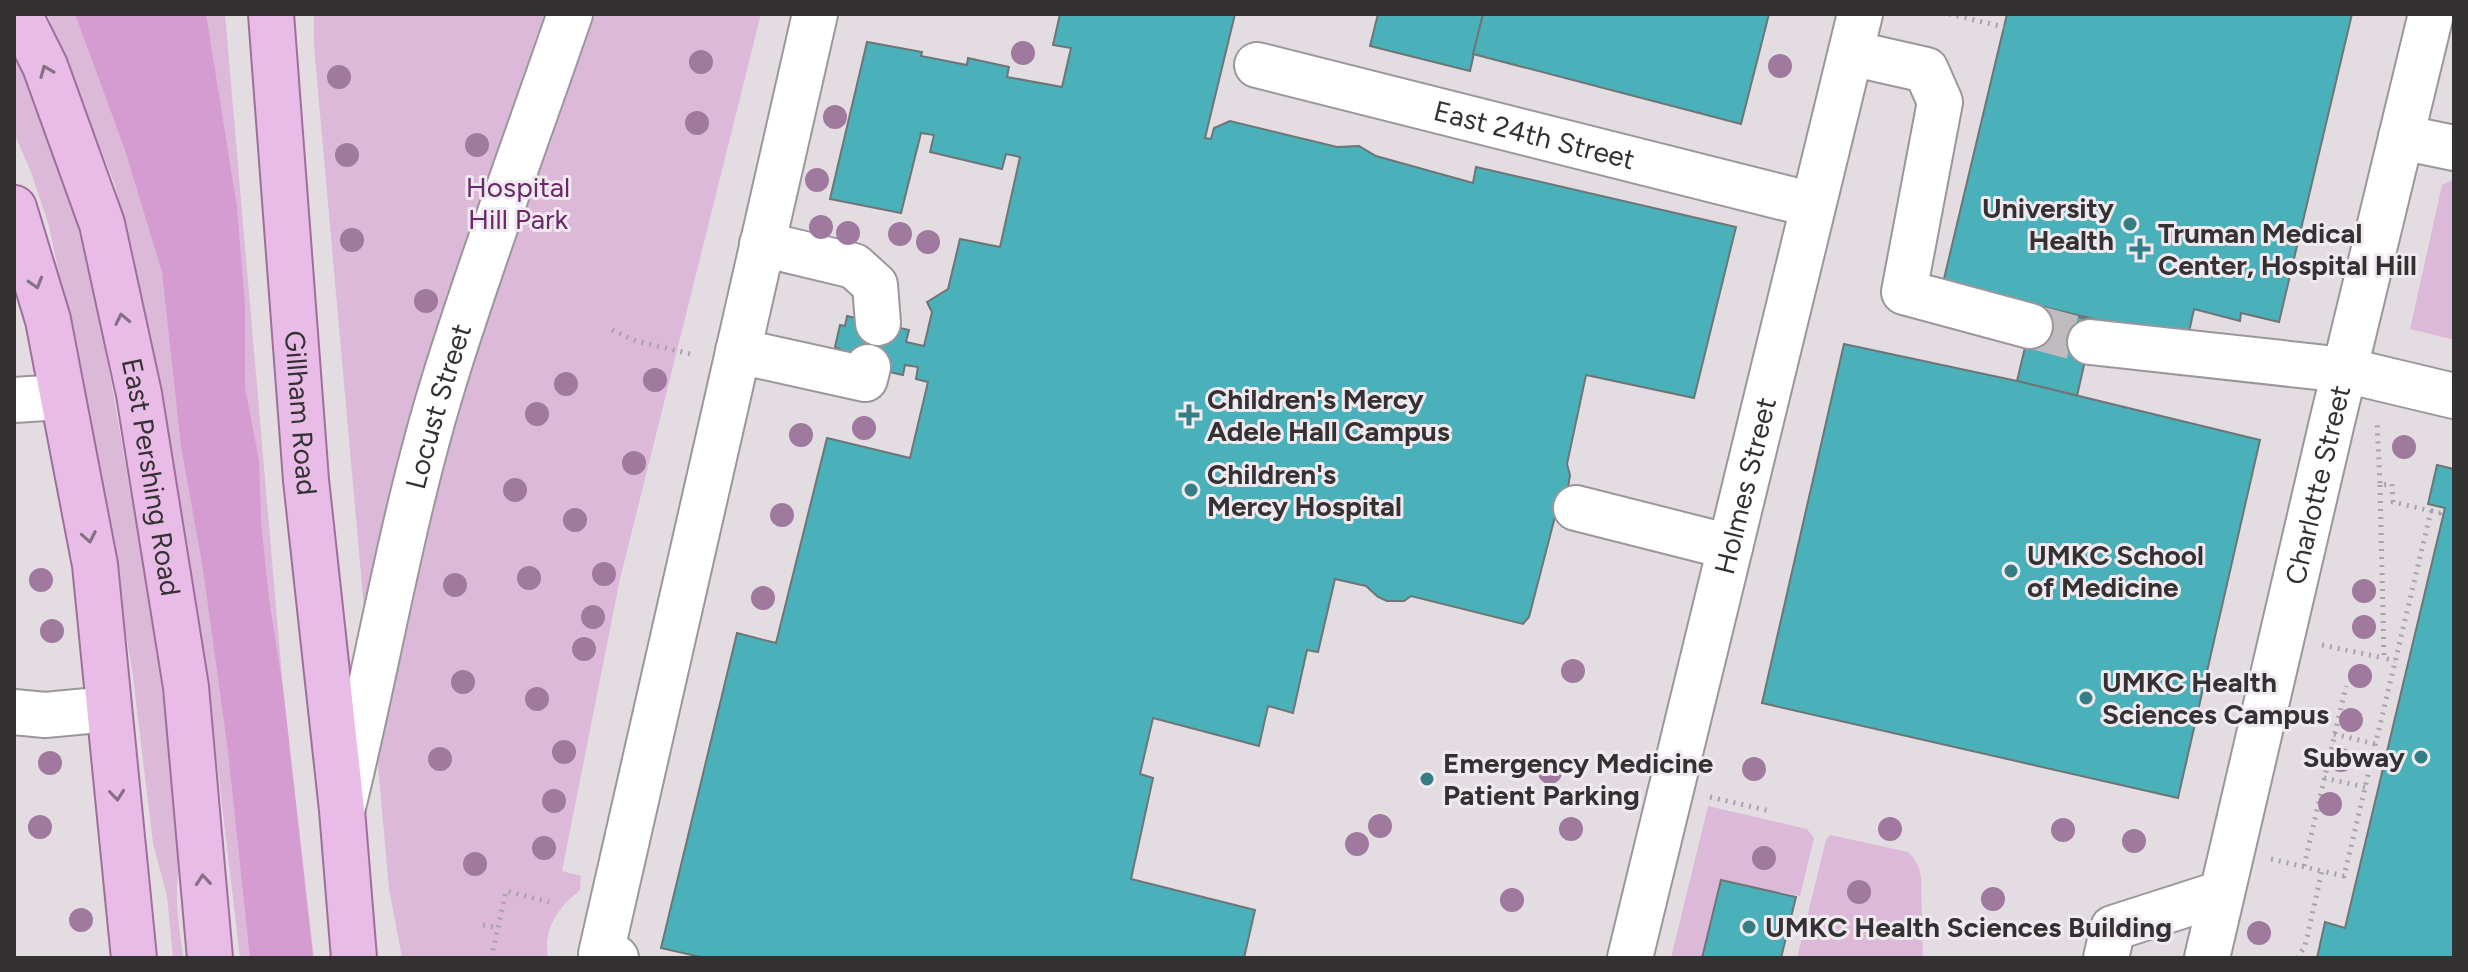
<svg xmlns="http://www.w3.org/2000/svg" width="2468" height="972" font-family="Figtree,sans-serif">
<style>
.green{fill:#dcb9d9}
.forest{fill:#d49cd0}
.building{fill:#4ab1bb;stroke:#6d7576;stroke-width:2}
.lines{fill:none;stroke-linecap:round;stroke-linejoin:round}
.minor-tunnel{stroke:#c0bbbf;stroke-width:44;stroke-dasharray:44 22;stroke-linecap:butt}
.minor-casing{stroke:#9b969b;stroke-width:48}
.major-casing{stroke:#9f6e9c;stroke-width:48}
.path{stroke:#a8a3a7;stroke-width:5;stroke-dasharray:2 6;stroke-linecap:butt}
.minor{stroke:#fff;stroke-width:44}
.major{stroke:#e8bce6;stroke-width:44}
.tree{fill:#a0799e}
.oneway{stroke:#857084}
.poi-dot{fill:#357e85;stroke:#f0eaf0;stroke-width:3}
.labels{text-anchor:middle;stroke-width:6;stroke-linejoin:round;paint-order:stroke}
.street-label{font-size:28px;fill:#343133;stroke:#f0eaf0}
.park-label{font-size:28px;fill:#692867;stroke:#f0eaf0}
.poi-label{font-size:28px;font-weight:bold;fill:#343133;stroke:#f0eaf0;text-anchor:start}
</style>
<rect width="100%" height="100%" fill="#e3dde2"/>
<g class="green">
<polygon points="47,14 225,14 283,688 314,958 240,958 208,686 180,501 141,291 115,185"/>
<path d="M 314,14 L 761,14 L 620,579 L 562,871 L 581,876 L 580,890 C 558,908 543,928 548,958 L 402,958 L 389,889 L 314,46 Z"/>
<path d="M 14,52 C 82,188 105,347 131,496 C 150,608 170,723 179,837 C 181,857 176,878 177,898 C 177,918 181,938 183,958 L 173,958 L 167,896 L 153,843 L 132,669 L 88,412 L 49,226 L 31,172 L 14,133 Z"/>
<polygon points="2454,179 2454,340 2410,329 2442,185"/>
<polygon points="1708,806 1807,829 1814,838 1800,896 1721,880 1702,958 1671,958"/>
<path d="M 1830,835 L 1908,852 C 1916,860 1920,867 1921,879 L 1923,958 L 1797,958 L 1826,840 Z"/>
</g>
<polygon class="forest" points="75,14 206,14 237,207 245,306 245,388 259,460 261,521 269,599 283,688 313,958 250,958 228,751 203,569 181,446 162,272 125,150"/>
<g class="building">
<polygon points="1060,14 1235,14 1205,138 1211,139 1214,128 1230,121 1337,147 1359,146 1376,156 1473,183 1476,167 1736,227 1694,398 1586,375 1567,464 1570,475 1567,494 1557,509 1529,617 1523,624 1411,596 1404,601 1387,601 1378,597 1366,586 1335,579 1318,652 1307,650 1293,713 1268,706 1259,746 1153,718 1140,774 1153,778 1131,879 1255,910 1244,958 705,958 661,948 737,633 776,643 827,438 910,458 928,382 916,379 918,367 905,365 903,375 837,360 840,349 835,347 840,325 845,326 847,316 909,330 906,342 924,346 932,312 927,302 948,289 960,239 1000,247 1020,157 1006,154 1002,169 930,152 934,135 921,133 901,213 830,199 867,42 922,52 921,56 967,65 968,58 1009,67 1007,77 1062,87 1071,48 1053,45"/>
<polygon points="1378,14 1483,14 1470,71 1370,46"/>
<polygon points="1483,14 1769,14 1741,124 1473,54"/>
<polygon points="2007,14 2352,14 2279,322 2241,313 2240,321 2194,309 2187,341 1943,283"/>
<polygon points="2035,305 2094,321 2077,396 2017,381"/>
<polygon points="1844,344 2017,381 2260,440 2178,798 1762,703"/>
<polygon points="2437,465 2454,469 2454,958 2317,958 2325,922 2345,928 2445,508 2428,504"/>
<polygon points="1721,880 1796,897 1781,958 1702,958"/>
</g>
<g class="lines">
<polyline class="minor-tunnel" points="2030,326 2090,342"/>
<g class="minor-casing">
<g id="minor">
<polyline points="1851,53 1926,70 1940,102 1904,292 2030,326"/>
<path id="s1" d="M 1257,65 L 1813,205"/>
<polyline points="2401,137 2454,148"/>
<polyline points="762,244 854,266 875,285 878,323"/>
<polyline points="2090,342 2345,370 2454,396"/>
<polyline points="738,351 865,379 868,367"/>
<polyline points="14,400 62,397"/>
<polyline points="1576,508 1730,547"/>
<polyline points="14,712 45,715 109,709"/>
<path id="s2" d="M 343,807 C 378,665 401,521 444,381 C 482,258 528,136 570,14"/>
<polyline points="616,958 601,954 815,14"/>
<path id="s3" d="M 1630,958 L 1860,14"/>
<polyline points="2106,958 2113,928 2222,893"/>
<path id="s4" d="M 2207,958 L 2332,422 L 2431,14"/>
</g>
</g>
<g class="major-casing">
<g id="major">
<path id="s5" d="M 19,14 L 45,66 L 102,224 L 139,394 L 186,687 L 210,958"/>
<path id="s6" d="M 271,14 L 306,480 L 342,810 L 354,958"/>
<polyline points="14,208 48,320 95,565 134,958"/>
</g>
</g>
<g class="path">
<polyline points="1949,14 2004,27"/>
<polyline points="612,330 636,341 695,355"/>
<polyline points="2380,485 2384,658 2395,661"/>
<polyline points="2431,511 2440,513 2441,507"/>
<polyline points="2322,645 2384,658"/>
<polyline points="2334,734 2375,744"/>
<polyline points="2324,778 2365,787"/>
<polyline points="1710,797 1770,811"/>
<polyline points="2271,859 2322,871"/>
<polyline points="2304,866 2346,686"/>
<polyline points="483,925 498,928 506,891 549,902"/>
<polyline points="491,958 498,928"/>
<polyline points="2297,958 2305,946 2322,871 2344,876 2431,511 2393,502 2392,484 2380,485 2377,420"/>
</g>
<use href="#minor" class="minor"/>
<use href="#major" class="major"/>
</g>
<g class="tree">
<circle cx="1023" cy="53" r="12"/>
<circle cx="701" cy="62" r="12"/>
<circle cx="1780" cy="66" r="12"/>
<circle cx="339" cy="77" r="12"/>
<circle cx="835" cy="117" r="12"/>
<circle cx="697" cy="123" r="12"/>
<circle cx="477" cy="145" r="12"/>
<circle cx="347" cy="155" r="12"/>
<circle cx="817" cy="180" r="12"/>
<circle cx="821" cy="227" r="12"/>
<circle cx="848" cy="233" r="12"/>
<circle cx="900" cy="234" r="12"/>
<circle cx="352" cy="240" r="12"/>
<circle cx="928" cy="242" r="12"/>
<circle cx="426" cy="301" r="12"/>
<circle cx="655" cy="380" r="12"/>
<circle cx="566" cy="384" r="12"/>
<circle cx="537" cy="414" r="12"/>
<circle cx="864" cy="428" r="12"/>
<circle cx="801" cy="435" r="12"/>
<circle cx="2404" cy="447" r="12"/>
<circle cx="634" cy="463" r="12"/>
<circle cx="515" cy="490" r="12"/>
<circle cx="782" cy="515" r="12"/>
<circle cx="575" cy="520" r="12"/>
<circle cx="604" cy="574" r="12"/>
<circle cx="529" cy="578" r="12"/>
<circle cx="41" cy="580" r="12"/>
<circle cx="455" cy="585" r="12"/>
<circle cx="2364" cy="591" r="12"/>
<circle cx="763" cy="598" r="12"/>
<circle cx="593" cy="617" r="12"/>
<circle cx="2364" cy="627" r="12"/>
<circle cx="52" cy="631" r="12"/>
<circle cx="584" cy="649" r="12"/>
<circle cx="1573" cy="671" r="12"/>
<circle cx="2360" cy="676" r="12"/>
<circle cx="463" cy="682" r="12"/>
<circle cx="537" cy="699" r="12"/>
<circle cx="2351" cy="720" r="12"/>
<circle cx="564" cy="752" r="12"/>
<circle cx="440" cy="759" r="12"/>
<circle cx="2341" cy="760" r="12"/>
<circle cx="50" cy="763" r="12"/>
<circle cx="1754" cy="769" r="12"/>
<circle cx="1550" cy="772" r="12"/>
<circle cx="554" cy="801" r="12"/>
<circle cx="2330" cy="804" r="12"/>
<circle cx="1380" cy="826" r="12"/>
<circle cx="40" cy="827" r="12"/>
<circle cx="1571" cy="829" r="12"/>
<circle cx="1890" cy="829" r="12"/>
<circle cx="2063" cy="830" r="12"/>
<circle cx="2134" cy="841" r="12"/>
<circle cx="1357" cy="844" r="12"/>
<circle cx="544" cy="848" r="12"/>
<circle cx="1764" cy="858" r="12"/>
<circle cx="475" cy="864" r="12"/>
<circle cx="1859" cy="892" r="12"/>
<circle cx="1993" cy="899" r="12"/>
<circle cx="1512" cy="900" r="12"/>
<circle cx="81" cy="920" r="12"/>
<circle cx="2259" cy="933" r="12"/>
</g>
<defs><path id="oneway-chevron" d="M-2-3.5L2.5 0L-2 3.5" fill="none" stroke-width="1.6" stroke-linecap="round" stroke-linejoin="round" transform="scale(2)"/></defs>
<g class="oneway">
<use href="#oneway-chevron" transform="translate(46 71) rotate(-112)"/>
<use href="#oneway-chevron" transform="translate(36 283) rotate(73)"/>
<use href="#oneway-chevron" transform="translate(122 319) rotate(-102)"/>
<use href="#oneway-chevron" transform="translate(89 537) rotate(79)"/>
<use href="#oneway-chevron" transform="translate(117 795) rotate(84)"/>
<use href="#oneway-chevron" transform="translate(203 880) rotate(-95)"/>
</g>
<g class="poi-dot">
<circle cx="2130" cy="224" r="8"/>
<path d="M2136 237h8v8h8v8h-8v8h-8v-8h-8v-8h8z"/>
<path d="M1185 403h8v8h8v8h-8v8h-8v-8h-8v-8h8z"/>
<circle cx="1191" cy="490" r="8"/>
<circle cx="2011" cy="571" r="8"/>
<circle cx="2086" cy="698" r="8"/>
<circle cx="2421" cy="757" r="8"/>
<circle cx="1427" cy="779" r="8"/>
<circle cx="1749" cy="927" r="8"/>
</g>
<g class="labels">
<g class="street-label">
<text dy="10" stroke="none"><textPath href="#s1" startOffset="286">East 24th Street</textPath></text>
<text dy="10" stroke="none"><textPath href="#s2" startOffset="412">Locust Street</textPath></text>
<text dy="10" stroke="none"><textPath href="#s6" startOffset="400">Gillham Road</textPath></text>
<text dy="10" stroke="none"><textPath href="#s5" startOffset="484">East Pershing Road</textPath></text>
<text dy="10" stroke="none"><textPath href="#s3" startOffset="486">Holmes Street</textPath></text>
<text dy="10" stroke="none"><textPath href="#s4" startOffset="486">Charlotte Street</textPath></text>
</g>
<g class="park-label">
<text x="518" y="197">Hospital<tspan x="518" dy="32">Hill Park</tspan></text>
</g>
<g class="poi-label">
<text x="2114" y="218" text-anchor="end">University<tspan x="2114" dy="32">Health</tspan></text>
<text x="2158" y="243">Truman Medical<tspan x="2158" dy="32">Center, Hospital Hill</tspan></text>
<text x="1207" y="409">Children's Mercy<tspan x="1207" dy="32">Adele Hall Campus</tspan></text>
<text x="1207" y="484">Children's<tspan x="1207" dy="32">Mercy Hospital</tspan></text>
<text x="2027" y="565">UMKC School<tspan x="2027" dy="32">of Medicine</tspan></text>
<text x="2102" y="692">UMKC Health<tspan x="2102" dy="32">Sciences Campus</tspan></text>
<text x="2405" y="767" text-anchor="end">Subway</text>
<text x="1443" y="773">Emergency Medicine<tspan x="1443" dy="32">Patient Parking</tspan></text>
<text x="1765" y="937">UMKC Health Sciences Building</text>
</g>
</g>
<rect width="2468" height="972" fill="none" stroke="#343133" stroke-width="32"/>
</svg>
